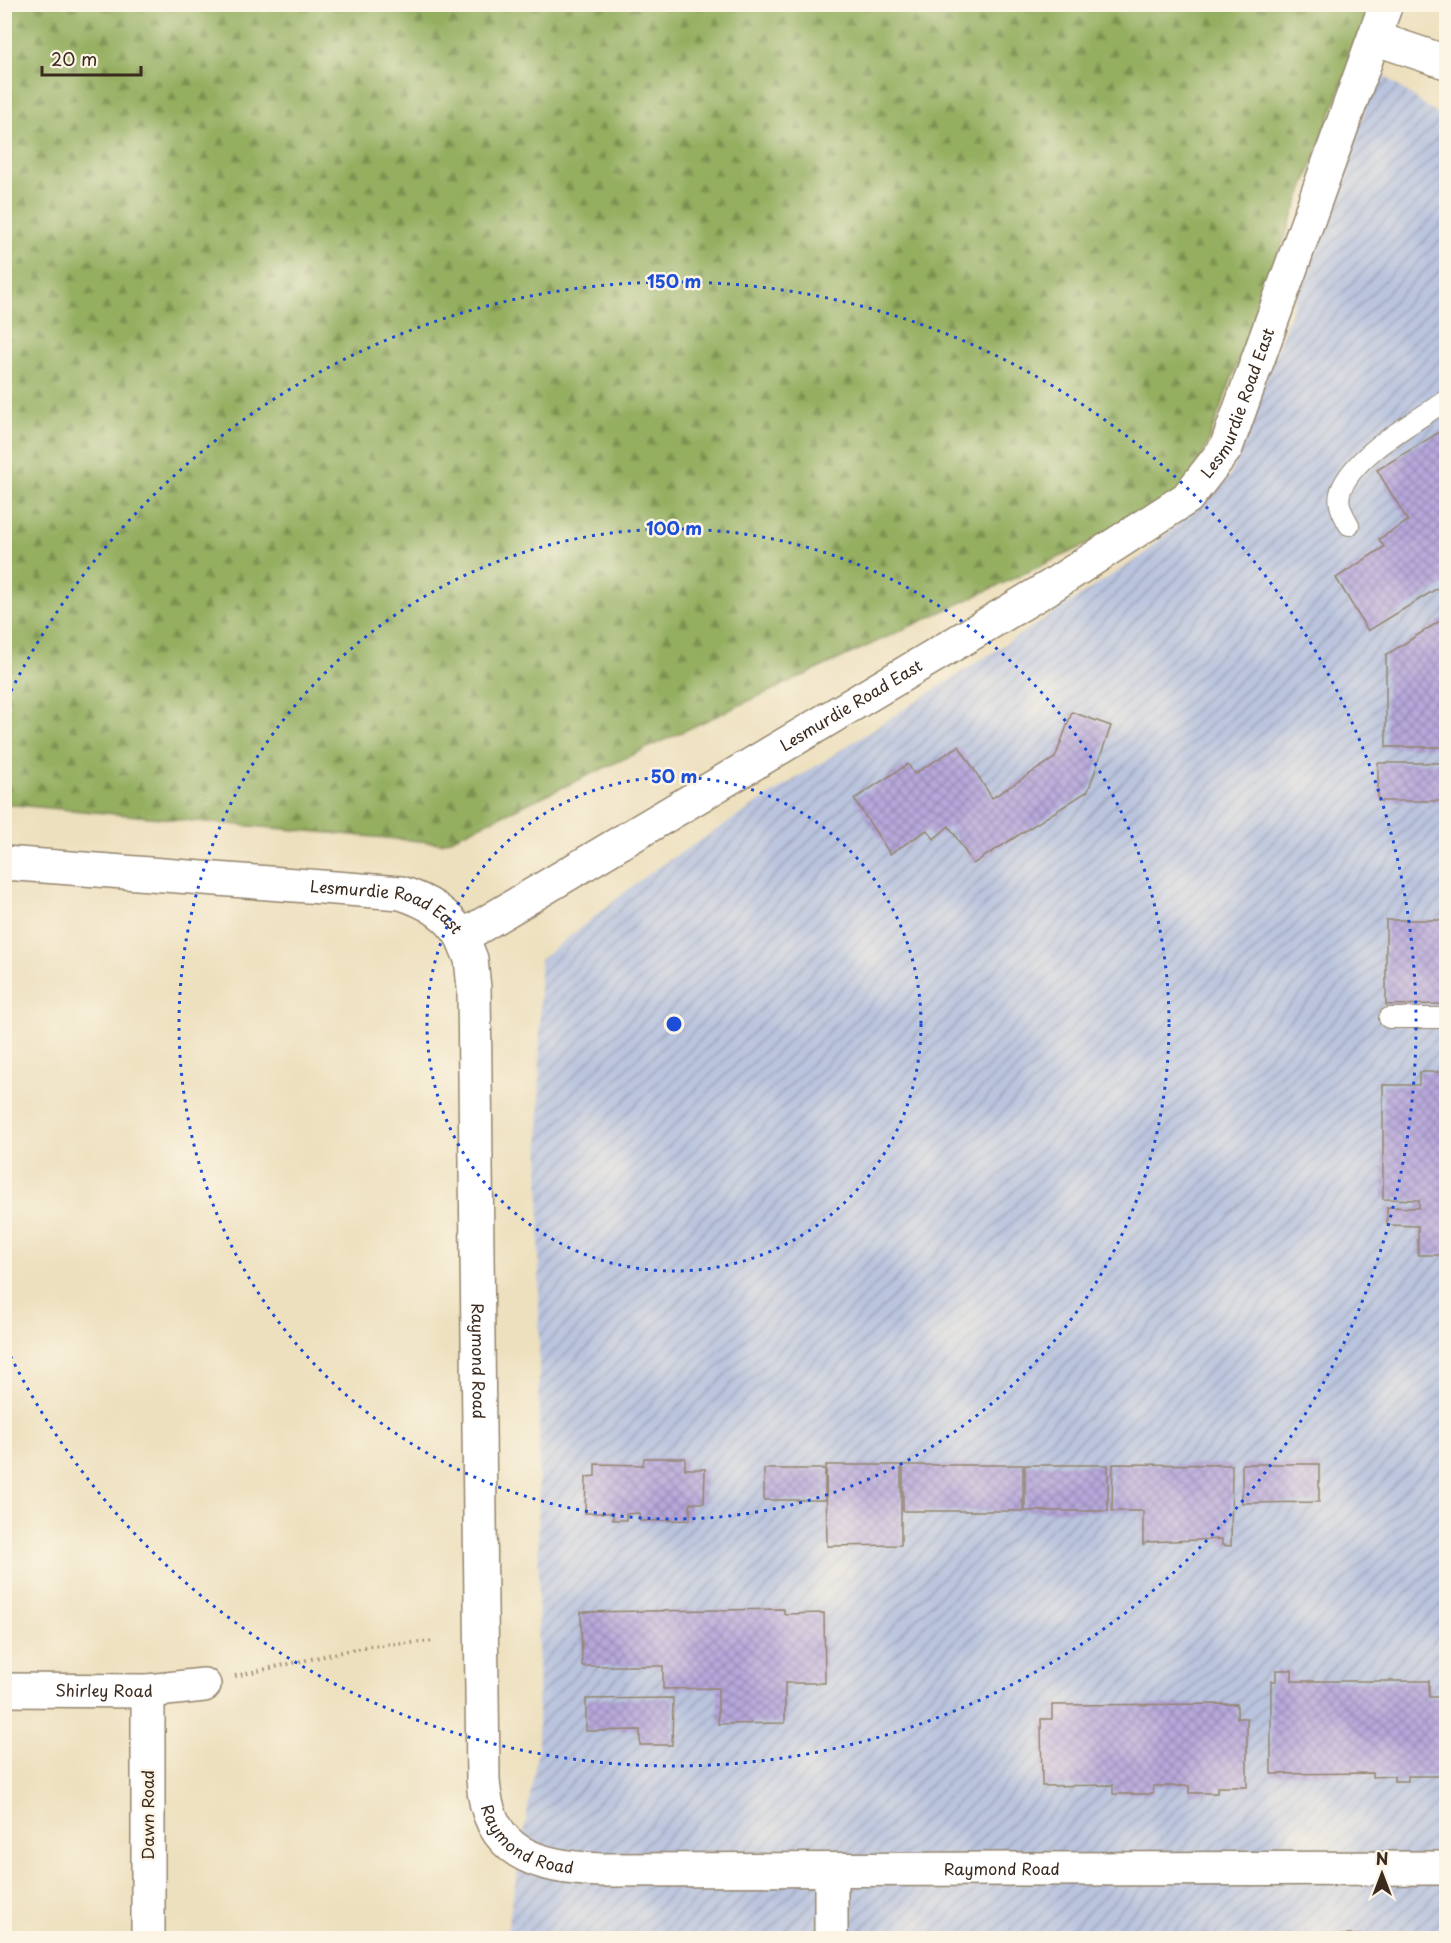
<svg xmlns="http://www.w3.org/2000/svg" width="1451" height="1943" font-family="'Playpen Sans',sans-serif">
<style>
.industrial{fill:url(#industrial-furrows)}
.forest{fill:url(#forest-firs);stroke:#686c3f;stroke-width:1.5}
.building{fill:url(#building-cross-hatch)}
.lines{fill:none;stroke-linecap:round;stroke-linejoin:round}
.service-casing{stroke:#94856e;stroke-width:22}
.minor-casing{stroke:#94856e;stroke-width:36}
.tertiary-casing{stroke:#94856e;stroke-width:36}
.path{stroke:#94856e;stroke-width:4;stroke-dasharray:1.5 4.5;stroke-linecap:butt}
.service{stroke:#fff;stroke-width:20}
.minor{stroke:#fff;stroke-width:33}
.tertiary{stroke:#fff;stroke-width:33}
.ring{fill:none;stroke:#1d4ed8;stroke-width:3;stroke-dasharray:3 6}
.labels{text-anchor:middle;stroke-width:5;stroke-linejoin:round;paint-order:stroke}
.street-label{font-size:16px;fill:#3b2a1e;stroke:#fcf5e5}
.centre{fill:#1d4ed8;stroke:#fcf5e5;stroke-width:3}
.ring-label{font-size:18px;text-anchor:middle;font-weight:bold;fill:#1d4ed8;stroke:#fcf5e5;stroke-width:5;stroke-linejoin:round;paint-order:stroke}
</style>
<defs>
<pattern id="industrial-furrows" width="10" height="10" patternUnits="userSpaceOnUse" patternTransform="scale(1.5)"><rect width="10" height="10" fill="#bac4de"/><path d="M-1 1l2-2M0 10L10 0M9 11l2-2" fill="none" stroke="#989fb3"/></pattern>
<pattern id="forest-firs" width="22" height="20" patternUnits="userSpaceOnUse" patternTransform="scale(1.5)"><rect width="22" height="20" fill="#94af60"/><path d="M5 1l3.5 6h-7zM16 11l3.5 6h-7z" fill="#7a8f4f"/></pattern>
<pattern id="building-cross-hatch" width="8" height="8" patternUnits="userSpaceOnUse" patternTransform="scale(1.5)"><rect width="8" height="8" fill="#b7a8dc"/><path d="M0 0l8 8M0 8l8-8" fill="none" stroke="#9689b2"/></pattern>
</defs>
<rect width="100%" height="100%" fill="#fcf5e5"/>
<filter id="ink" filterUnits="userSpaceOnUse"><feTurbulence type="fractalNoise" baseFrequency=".0167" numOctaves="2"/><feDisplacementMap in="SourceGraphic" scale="12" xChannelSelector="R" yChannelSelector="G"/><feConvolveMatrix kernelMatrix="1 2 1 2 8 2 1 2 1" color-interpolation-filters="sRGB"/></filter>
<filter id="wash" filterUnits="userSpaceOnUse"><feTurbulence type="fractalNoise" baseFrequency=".008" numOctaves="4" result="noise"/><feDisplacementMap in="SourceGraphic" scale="24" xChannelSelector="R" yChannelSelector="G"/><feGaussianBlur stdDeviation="1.35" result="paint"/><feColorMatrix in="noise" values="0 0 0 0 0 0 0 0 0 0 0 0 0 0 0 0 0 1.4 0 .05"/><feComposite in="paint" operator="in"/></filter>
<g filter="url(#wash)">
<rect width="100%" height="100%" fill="#ede0be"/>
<polygon class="industrial" points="1379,72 1446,121 1446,1938 506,1938 538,1749 540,960 648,874 1142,556 1230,476"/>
<polygon class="forest" points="4,5 1372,5 1187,498 442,843 5,804"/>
<g id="blocks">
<g class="building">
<polygon points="1446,428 1446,583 1368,631 1336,578 1384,547 1379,539 1408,521 1377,470"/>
<polygon points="1446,617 1446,747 1386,747 1386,655"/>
<polygon points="1072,712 1111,726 1088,791 973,864 949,826 934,839 927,830 890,854 854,799 908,764 914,774 959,746 992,798 1055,758"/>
<rect x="1378" y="763" width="68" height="38"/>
<polygon points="1386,920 1446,920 1446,1004 1386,1005"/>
<polygon points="1419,1072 1446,1072 1446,1255 1418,1255 1418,1226 1387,1225 1387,1207 1419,1208 1419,1200 1383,1199 1383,1085 1419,1085"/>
<polygon points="644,1458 685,1458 685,1469 705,1469 704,1503 690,1503 690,1520 640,1521 639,1513 626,1514 626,1520 613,1520 613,1513 585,1513 586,1477 595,1476 595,1464 643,1465"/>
<polygon points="1113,1464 1232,1465 1231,1546 1222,1545 1222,1539 1147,1542 1143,1545 1143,1511 1112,1511"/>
<polygon points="1242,1464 1319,1464 1319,1502 1242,1503"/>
<polygon points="826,1465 901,1465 901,1545 827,1546"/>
<rect x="903" y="1465" width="120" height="46"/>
<rect x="1025" y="1465" width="83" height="46"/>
<rect x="764" y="1469" width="61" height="31"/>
<polygon points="784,1609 784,1614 824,1613 825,1683 785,1683 785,1723 718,1724 718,1688 663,1689 663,1666 582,1666 581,1612"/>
<polygon points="1276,1670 1292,1670 1292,1681 1429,1681 1429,1697 1446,1697 1446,1797 1441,1798 1441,1776 1408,1776 1408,1781 1394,1781 1394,1776 1372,1777 1372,1773 1271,1774 1271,1681 1276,1681"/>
<polygon points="673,1698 672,1745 640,1745 640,1730 586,1731 586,1699"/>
<polygon points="1237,1704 1237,1718 1247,1718 1247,1787 1217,1787 1217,1793 1189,1793 1189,1786 1153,1786 1153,1794 1113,1794 1113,1785 1042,1786 1041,1719 1052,1719 1052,1705"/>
<rect x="1179" y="1933" width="31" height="5"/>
<rect x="1287" y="1935" width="76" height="3"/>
</g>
</g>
</g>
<g filter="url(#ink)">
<use href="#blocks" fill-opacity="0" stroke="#94856e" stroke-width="1.5"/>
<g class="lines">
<g class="service-casing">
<g id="service">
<path d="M 1349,525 C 1343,514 1336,503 1341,490 C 1356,452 1415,423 1446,400"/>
<polyline points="1389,1018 1446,1018"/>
</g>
</g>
<g class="minor-casing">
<g id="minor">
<polyline points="1374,38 1446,62"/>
<path id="s1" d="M 462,937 L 471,959 L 474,988 L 483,1779 C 487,1854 536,1867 601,1870 L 1446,1868"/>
<path id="s2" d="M 4,1690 L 148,1691 L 204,1685"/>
<polyline points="148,1691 148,1938"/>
<polyline points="831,1870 831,1938"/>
</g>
</g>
<g class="tertiary-casing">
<g id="tertiary">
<path id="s3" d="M 4,863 L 401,893 C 426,901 448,913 462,937 L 1048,588 L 1187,498 L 1226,448 L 1386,4"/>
</g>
</g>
<polyline class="path" points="235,1676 369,1646 435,1641"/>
<use href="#service" class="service"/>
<use href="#minor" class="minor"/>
<use href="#tertiary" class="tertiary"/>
</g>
</g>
<g class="ring">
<circle cx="674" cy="1024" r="247"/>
<circle cx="674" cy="1024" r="495"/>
<path d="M7 699A742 742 0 1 1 7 1349"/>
</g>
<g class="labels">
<g class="street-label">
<text dy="6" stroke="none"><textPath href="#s3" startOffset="1432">Lesmurdie Road East</textPath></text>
<text dy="6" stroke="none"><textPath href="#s3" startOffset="928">Lesmurdie Road East</textPath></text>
<text dy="6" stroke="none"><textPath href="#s3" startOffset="388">Lesmurdie Road East</textPath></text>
<text dy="6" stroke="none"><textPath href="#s1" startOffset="426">Raymond Road</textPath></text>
<text dy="6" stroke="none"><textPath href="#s2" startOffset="100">Shirley Road</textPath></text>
<text transform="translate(148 1815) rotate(-90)" y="6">Dawn Road</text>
<text dy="6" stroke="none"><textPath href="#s1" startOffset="928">Raymond Road</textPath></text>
<text dy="6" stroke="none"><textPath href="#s1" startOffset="1414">Raymond Road</textPath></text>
</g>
</g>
<circle cx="674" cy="1024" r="9" class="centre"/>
<g class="ring-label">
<text x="674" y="288">150 m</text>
<text x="674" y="535">100 m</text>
<text x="674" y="783">50 m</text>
</g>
<rect width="1451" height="1943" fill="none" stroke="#fcf5e5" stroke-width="24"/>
<g transform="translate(1382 1874)" stroke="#fcf5e5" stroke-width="4.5" paint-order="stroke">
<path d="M0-4.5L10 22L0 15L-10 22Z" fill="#3b2a1e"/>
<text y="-9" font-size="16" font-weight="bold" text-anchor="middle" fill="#3b2a1e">N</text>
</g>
<path d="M42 66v9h99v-9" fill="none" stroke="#3b2a1e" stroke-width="3"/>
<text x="51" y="66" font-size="18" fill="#3b2a1e" stroke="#fcf5e5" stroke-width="4.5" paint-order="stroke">20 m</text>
</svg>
